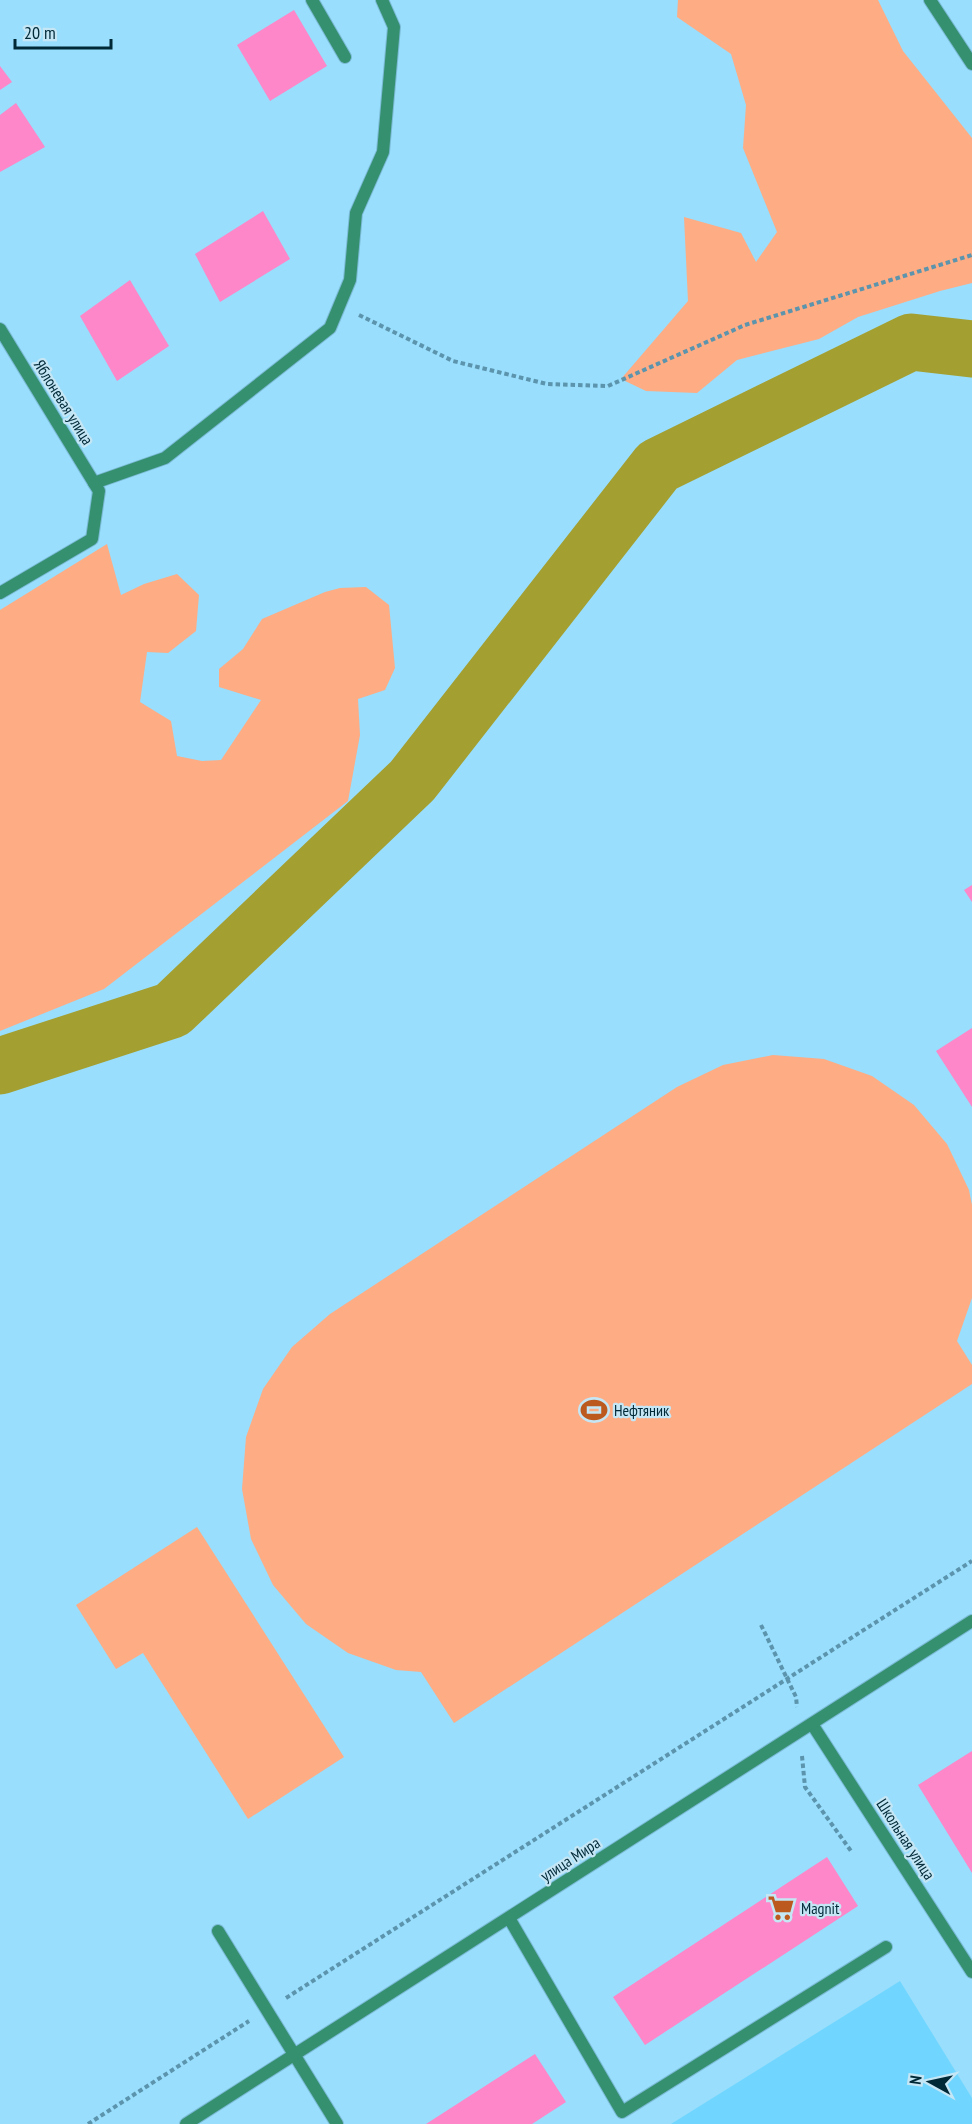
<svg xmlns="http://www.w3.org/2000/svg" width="972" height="2124" font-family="'PT Sans Narrow',sans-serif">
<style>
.built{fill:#71d6ff}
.green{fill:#feac84}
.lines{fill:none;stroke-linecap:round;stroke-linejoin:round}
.river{stroke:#a39f30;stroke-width:57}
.building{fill:#fd87c9}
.service-casing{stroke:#7abad5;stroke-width:14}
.minor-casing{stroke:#7abad5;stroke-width:14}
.tertiary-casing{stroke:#7abad5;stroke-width:14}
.path{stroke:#5b94ac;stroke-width:4;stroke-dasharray:4.5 3;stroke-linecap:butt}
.service{stroke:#359070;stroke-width:12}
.minor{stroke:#359070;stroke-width:12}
.tertiary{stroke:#359070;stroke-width:12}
.labels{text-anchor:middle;stroke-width:4.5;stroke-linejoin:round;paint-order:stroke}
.street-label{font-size:16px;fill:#002937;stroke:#c5e6f5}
.poi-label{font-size:16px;fill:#002937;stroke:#c5e6f5;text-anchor:start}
</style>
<rect width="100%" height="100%" fill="#99defc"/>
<polygon class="built" points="900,1981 972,2098 972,2124 671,2124"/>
<g class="green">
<polygon points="678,0 878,0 903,51 972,138 972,283 940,291 858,317 819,339 737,360 697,393 646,391 621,379 688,301 684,217 741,233 756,262 777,232 743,148 746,105 731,54 677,17"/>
<polygon points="107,544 121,595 144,584 177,574 199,595 196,631 168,653 147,652 140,702 171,721 177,756 202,761 221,760 261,700 219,687 219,669 243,649 262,619 325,592 340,588 366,587 389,605 395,668 385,690 358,699 360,735 348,801 104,989 0,1031 0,610"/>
<polygon points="773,1055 824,1059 872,1076 914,1105 947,1144 969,1190 972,1205 972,1298 957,1341 972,1365 972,1384 454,1723 421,1672 396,1670 348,1653 306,1624 273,1585 251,1539 242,1489 246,1437 263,1389 292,1347 330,1314 677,1087 723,1065"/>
<polygon points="197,1527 344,1757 248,1819 143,1653 116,1669 76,1605"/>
</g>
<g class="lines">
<polyline class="river" points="0,1066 172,1010 412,781 658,466 911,342 972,349"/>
</g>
<g class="building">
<polygon points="294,10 327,66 270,101 237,45"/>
<polygon points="0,66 12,82 0,90"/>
<polygon points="16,103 45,147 0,172 0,115"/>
<polygon points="263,211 290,259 220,302 195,254"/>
<polygon points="130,280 169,346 117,381 80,316"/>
<polygon points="972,885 972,902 964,890"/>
<polygon points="972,1028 972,1107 936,1051"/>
<polygon points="972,1751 972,1873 918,1785"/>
<polygon points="827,1857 858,1906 645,2045 613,1997"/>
<polygon points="535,2054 566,2102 532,2124 426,2124"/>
</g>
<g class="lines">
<g class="service-casing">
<g id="service">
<polyline points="94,483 165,458 330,328 350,280 356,213 383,152 394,27 382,0"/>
<polyline points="509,1918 622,2112 886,1947"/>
<polyline points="218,1931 337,2124"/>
</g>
</g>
<g class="minor-casing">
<g id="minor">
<polyline points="312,0 345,57"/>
<polyline points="0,329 99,491 92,539 0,593"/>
<polyline points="812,1724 972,1972"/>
</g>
</g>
<g class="tertiary-casing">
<g id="tertiary">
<polyline points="930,0 972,64"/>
<polyline points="186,2124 972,1621"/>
</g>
</g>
<g class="path">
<polyline points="359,315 453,361 547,384 608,386 745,325 972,255"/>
<polyline points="761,1625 796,1697 797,1707"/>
<polyline points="802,1756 805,1787 851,1851"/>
<polyline points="286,1998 972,1561"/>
<polyline points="88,2124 249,2021"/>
</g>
<use href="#service" class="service"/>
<use href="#minor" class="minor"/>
<use href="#tertiary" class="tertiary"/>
</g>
<defs>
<g id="stadium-bare" transform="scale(2.07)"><path d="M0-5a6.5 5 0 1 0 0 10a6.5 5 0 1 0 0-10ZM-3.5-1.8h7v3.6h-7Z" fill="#bc591f" stroke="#c5e6f5" stroke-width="2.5" paint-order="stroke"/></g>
<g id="supermarket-bare" transform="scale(2.07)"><path d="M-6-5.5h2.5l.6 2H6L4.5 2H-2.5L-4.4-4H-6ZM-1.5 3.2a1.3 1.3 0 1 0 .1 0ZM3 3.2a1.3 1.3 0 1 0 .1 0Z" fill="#bc591f" stroke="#c5e6f5" stroke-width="2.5" paint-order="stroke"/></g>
</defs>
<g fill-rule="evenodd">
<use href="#stadium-bare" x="594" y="1410"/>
<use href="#supermarket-bare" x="781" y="1908"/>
</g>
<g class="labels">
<g class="street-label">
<text transform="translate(64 402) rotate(58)" y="6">Яблоневая улица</text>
<text transform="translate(906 1839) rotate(57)" y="6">Школьная улица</text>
<text transform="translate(570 1859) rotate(-33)" y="6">улица Мира</text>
</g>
<g class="poi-label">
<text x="614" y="1416">Нефтяник</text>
<text x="801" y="1914">Magnit</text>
</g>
</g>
<g transform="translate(930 2082) rotate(278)" stroke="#c5e6f5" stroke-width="4.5" paint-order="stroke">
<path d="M0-4.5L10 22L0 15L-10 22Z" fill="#002937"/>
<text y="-9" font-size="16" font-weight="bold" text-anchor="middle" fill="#002937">N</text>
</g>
<path d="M15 39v9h96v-9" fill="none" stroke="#002937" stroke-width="3"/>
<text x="24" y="39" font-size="18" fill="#002937" stroke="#c5e6f5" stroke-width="4.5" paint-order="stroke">20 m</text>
</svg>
